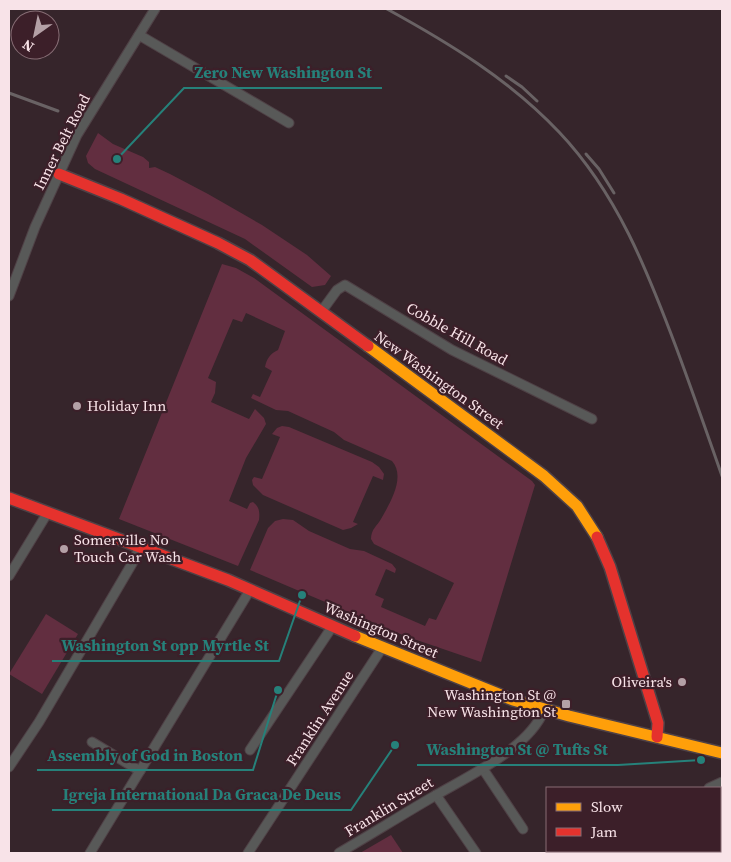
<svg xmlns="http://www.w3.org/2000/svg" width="731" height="862" font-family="'Source Serif 4',serif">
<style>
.green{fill:#622e40}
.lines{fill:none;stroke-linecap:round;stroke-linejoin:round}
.street-casing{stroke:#4f4146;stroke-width:11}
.slow-casing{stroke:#4f4146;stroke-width:14}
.jam-casing{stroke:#4f4146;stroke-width:14}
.street{stroke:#585958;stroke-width:9}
.slow{stroke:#ff9f0a;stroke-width:11}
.jam{stroke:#e5322d;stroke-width:11}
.rail{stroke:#696264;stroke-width:3}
.poi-dot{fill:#b4a0a6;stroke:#3c1f29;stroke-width:2}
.labels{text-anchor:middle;stroke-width:4.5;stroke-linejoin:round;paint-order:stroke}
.street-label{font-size:15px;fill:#f8e3e8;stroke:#3c1f29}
.poi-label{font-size:15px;fill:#f8e3e8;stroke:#3c1f29;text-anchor:start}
.leader{fill:none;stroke:#26817a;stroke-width:2}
.callout-dot{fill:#26817a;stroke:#3c1f29;stroke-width:2}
.callout-label{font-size:16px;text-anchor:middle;font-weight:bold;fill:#26817a;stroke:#3c1f29;stroke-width:4.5;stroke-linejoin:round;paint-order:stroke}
</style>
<rect width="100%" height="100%" fill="#36252b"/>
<g class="green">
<polygon points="98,133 113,144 143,157 149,162 149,168 155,167 170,174 208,194 262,225 307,255 331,276 325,285 312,287 245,239 95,169 88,163 86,156"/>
<path d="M 222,264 L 236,268 L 254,278 L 532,481 L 535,485 L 481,662 L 405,636 L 250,570 L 268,528 L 275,521 L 283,519 L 293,520 L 309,531 L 350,549 L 364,551 L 392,564 L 396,569 L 395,573 L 386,569 L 375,595 L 384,599 L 381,607 L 425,626 L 429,618 L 436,620 L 454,583 L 374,544 L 371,539 C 371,529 377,526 381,519 C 390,503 406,477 392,461 L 344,440 L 334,432 L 288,411 L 276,410 L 251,398 L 253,394 L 260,397 L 272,371 L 265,367 C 267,358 270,354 278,350 L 285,331 L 246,313 L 242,322 L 233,319 L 208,378 L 216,382 L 215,393 L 211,402 L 249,419 L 255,409 L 264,418 L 266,424 L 246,458 L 229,501 L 247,509 L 250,503 L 253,502 C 259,507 260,511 259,520 L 238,566 L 119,519 Z"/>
<polygon points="282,426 289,427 372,462 379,467 384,474 383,480 373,476 353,522 358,524 351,528 343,530 263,495 253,485 252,480 254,477 262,479 280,437 272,434 277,428"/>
<polygon points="46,614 78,634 42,694 9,674"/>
<polygon points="391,835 403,853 360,853"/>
</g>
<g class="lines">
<g class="street-casing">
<g id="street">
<polyline points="139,35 289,123"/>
<polyline points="9,296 35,227 77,135 155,9"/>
<polyline points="321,312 337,290 345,285 452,350 592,419"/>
<polyline points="9,576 48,512"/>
<polyline points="92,742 140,771"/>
<polyline points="250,750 332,627"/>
<polyline points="9,767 39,722 133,562 140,546"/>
<polyline points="483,769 523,829"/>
<polyline points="709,788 722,782"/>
<polyline points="436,795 476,853"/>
<polyline points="90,853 250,590"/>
<polyline points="248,853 382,648"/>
<path d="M 339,853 C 370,835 400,816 431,798 C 466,777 529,749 544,710"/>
<polyline points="611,853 615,851"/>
</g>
</g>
<g class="slow-casing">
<g id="slow">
<polyline points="368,346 544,476 577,506 597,537"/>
<polyline points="355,636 513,700 569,716 722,753"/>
</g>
</g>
<g class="jam-casing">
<g id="jam">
<polyline points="59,174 121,199 218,243 250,260 368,346"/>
<polyline points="9,498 228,580 355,636"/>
<polyline points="597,537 610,567 658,723 657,737"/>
</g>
</g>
<use href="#street" class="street"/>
<use href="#slow" class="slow"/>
<use href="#jam" class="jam"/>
<g class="rail">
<path d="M 387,9 C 449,43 510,80 559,132 C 617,193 647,270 676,347 C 692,390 707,433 722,476"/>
<polyline points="506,76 522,87 537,101"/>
<polyline points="9,93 58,111"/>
<polyline points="586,154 599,169 614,193"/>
</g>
</g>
<g class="poi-dot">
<circle cx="77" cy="406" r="5"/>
<circle cx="64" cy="549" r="5"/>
<circle cx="682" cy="682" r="5"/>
<rect x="561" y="699" width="10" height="10" rx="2.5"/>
</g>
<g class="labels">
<g class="street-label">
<text transform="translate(62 142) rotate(-63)" y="5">Inner Belt Road</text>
<text transform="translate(457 334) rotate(29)" y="5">Cobble Hill Road</text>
<text transform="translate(439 380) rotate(36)" y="5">New Washington Street</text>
<text transform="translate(381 630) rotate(23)" y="5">Washington Street</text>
<text transform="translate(320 718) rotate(-57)" y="5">Franklin Avenue</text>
<text transform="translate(389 807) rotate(-31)" y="5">Franklin Street</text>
</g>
<g class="poi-label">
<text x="87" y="411">Holiday Inn</text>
<text x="74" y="545">Somerville No<tspan x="74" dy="17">Touch Car Wash</tspan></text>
<text x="672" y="687" text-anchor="end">Oliveira's</text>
<text x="556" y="700" text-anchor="end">Washington St @<tspan x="556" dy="17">New Washington St</tspan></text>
</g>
</g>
<path class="leader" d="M117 159L184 88H382M302 595L279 661H52M701 760L618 765H417M278 690L253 770H37M395 745L351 810H52"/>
<g class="callout-dot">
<circle cx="117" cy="159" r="5"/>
<circle cx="302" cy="595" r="5"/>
<circle cx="701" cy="760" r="5"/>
<circle cx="278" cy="690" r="5"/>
<circle cx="395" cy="745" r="5"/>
</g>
<g class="callout-label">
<text x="283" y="78">Zero New Washington St</text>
<text x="165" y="651">Washington St opp Myrtle St</text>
<text x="517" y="755">Washington St @ Tufts St</text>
<text x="145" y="761">Assembly of God in Boston</text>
<text x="202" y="800">Igreja International Da Graca De Deus</text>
</g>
<rect width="731" height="862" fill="none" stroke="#f8e3e8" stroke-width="20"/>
<rect x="546" y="787" width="175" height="65" fill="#3c1f29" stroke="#876d75"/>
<rect x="556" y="803" width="25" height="8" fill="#ff9f0a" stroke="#876d75"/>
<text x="591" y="812" font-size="15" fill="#f8e3e8">Slow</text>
<rect x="556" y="828" width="25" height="8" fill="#e5322d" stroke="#876d75"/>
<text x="591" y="837" font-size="15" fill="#f8e3e8">Jam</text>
<g transform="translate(35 35) rotate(213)"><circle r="24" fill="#3c1f29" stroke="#876d75"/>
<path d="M0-4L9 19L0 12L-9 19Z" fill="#b4a0a6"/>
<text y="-8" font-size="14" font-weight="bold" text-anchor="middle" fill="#f8e3e8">N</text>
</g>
</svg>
